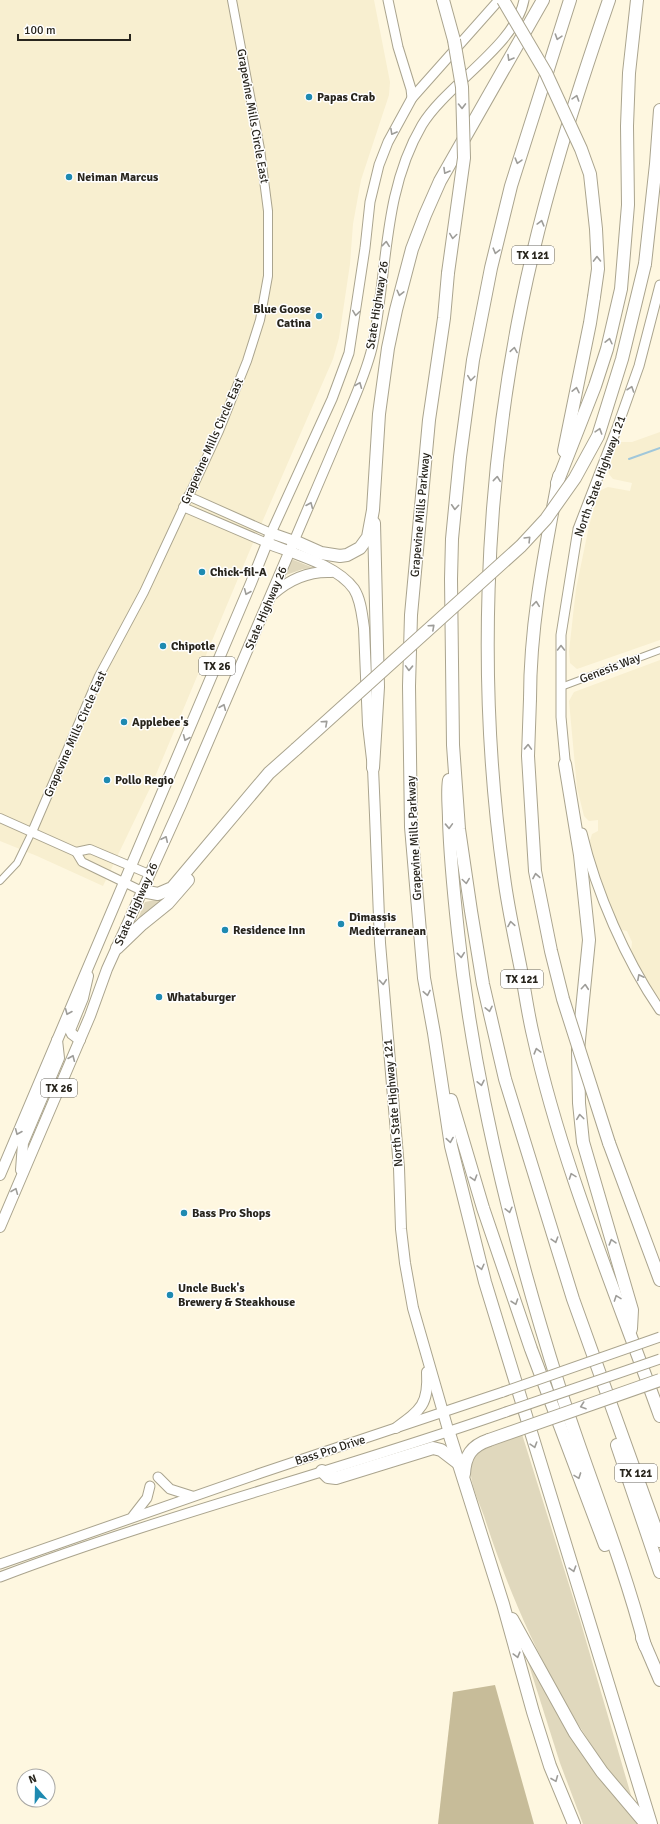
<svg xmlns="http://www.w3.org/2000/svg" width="660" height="1824" font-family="Signika,sans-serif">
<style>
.built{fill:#f8efd0}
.green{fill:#e0d8bd}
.forest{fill:#c7bc99}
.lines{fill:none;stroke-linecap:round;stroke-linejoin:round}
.stream{stroke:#a0c7da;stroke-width:2}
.minor-casing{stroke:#aaa48e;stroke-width:8}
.tertiary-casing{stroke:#aaa48e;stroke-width:10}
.secondary-casing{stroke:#aaa48e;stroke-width:11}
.primary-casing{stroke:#aaa48e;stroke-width:12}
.motorway-casing{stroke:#aaa48e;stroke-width:14}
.minor{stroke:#fff;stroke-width:6}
.tertiary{stroke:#fff;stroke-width:8}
.secondary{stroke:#fff;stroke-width:9}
.primary{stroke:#fff;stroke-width:10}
.motorway{stroke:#fff;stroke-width:12}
.secondary-bridge-casing{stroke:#aaa48e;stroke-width:11;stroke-linecap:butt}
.motorway-bridge-casing{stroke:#aaa48e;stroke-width:14;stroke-linecap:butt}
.secondary-bridge{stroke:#fff;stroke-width:9}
.motorway-bridge{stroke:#fff;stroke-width:12}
.oneway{stroke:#9e9d99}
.poi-dot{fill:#1e8ab1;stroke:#fff;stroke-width:1.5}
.labels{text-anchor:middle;stroke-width:3;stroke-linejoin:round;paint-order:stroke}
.shield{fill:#fff;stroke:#686661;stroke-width:1}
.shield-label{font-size:11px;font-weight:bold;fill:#28251d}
.poi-label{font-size:12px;font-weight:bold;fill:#28251d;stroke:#fff;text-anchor:start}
.street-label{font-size:12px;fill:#28251d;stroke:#fff}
</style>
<rect width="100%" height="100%" fill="#fef7e0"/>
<g class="built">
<polygon points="0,0 374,0 390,82 389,95 361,180 353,224 350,264 339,338 333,359 250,550 152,784 103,886 37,856 0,841"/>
<polygon points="660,432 660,640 577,669 570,663 569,651 576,589 589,526 599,491 608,487 630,491 632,483 613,479 609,474 608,469 616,448 620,442 632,442"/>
<polygon points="660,660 660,1005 631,952 632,942 627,931 622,930 618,926 603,887 589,844 592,834 598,831 598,820 589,821 584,816 577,788 569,701 574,692"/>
</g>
<g class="green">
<polygon points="291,559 314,568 303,569 286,575"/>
<polygon points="165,898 136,923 145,902"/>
<path d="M 522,1434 L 580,1620 L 633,1802 C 565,1717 517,1619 484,1516 C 478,1499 466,1476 472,1458 C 476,1446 511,1439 522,1434 Z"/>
<polygon points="529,1658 639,1824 583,1824 560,1763 527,1659"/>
</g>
<polygon class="forest" points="495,1685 534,1824 438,1824 453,1692"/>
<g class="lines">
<polyline class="stream" points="629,459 660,448"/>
<g class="minor-casing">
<g id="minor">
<polyline points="561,687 660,650"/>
<polyline points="0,881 17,863 32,832"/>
</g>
</g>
<g class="tertiary-casing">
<g id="tertiary">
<polyline points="188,496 271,533"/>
<polyline points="183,507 267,543"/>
<polyline points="0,818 76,852 82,862 142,891"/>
<polyline points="32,832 99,676 144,592 219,431 247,361 260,320 268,276 268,211 260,149 232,0"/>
<polyline points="76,852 90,849 149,874"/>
</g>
</g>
<g class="secondary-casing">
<g id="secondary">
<polyline points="388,0 398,47 411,89 412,98"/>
<polyline points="271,533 332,399 349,353 365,248 370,202 379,165 388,142 412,98 499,0"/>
<path d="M 294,541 C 311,501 328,462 345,421 C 355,397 366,373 372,348 C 388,273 382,193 422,125 C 446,85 516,45 524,0"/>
<polyline points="566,770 561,717 561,635 578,529 617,428 639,366 660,285"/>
<path d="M 582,833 C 596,892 626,961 660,1010"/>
<polyline points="158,1477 170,1489 192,1496"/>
<polyline points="133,1516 147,1498 150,1486"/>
<polyline points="0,1564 261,1473 503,1392"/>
<path d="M 0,1577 C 166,1514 339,1471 506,1412"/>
</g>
</g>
<g class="primary-casing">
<g id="primary">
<path d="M 267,543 C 294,554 337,565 354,589 C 361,600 362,615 364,628 L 368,725 L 373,768 L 375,815 L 380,943 L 399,1168 L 401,1229 L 405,1263 L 413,1308 L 449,1433"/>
<path d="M 273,594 C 290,579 309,571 331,572"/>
<polyline points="80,1040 72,1034 70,1030 83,998 88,976"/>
<polyline points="21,1170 23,1143 59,1058 57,1040"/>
<polyline points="0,1175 251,583 271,533 294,541 181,805 107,969 90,1016 0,1227"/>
<path d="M 396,1428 C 421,1410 429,1404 427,1372"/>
</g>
</g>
<g class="motorway-casing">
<g id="motorway">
<polyline points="443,0 454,40"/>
<polyline points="570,0 511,186 491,268 473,360 460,457 452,539 451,579 453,745 459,829 471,911 483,984 505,1079 573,1299 660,1541"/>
<path d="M 609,0 C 575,99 543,199 522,302 C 484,487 477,689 504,877 C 508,908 515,939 521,970 C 525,992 528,1014 533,1035 C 562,1166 615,1290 660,1416"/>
<polyline points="645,264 656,164 660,110"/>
<polyline points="448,273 444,318 429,420 411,615 409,686 411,827 424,978 434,1033 451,1146 485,1282 651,1824"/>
<polyline points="564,451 590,323 594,297"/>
<polyline points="557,483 595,386 607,349 621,289 628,205 627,126 629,73 637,0"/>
<polyline points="294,541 321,553 340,556 347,555 360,548 368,537 373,510 379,414 388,348 396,310 412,249 425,215 440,181 543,0"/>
<path d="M 530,699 C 530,623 545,551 559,476"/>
<polyline points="565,764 580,855 589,940 578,1050 579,1103 583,1142 632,1310 631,1329"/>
<polyline points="373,768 378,687 374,523"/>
<path d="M 449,780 C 447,793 449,807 449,820 C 450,858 454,895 458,932 C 474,1086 512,1238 559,1386 C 587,1473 622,1558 645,1646"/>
<polyline points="142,891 158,894 172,888 269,773 296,749"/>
<polyline points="117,948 142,924 168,903 188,880"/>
<polyline points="451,1100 483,1208 531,1349 605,1545"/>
<polyline points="609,1143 660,1280"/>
<polyline points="449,1433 503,1604 533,1712 550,1766 574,1824"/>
<polyline points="617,1445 660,1572"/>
<polyline points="322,1471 328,1477 336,1478 433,1448 441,1450 458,1463"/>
<path d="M 464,1474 C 465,1456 471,1446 489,1440"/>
<polyline points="512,1619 575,1733 602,1772 646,1824"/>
<polyline points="642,1638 660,1680"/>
</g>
</g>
<use href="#minor" class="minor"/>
<use href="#tertiary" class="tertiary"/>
<use href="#secondary" class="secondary"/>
<use href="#primary" class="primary"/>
<use href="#motorway" class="motorway"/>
<g class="secondary-bridge-casing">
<g id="secondary-bridge">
<polyline points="503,1392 660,1337"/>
<polyline points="506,1412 660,1359"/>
</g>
</g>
<g class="motorway-bridge-casing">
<g id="motorway-bridge">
<polyline points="503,0 546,73 581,149 590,174 596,229 598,269 594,297"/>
<polyline points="448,273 464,158 462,87 454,40"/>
<polyline points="530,699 528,756 535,871 551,951 563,999 609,1143"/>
<polyline points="296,749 521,546 546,519 575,478 598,436 622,359 645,264"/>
<polyline points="489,1440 660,1380"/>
</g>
</g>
<use href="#secondary-bridge" class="secondary-bridge"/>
<use href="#motorway-bridge" class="motorway-bridge"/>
</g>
<defs><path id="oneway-chevron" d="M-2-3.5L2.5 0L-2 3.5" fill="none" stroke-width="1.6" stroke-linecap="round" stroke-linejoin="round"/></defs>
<g class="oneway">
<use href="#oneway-chevron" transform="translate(558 37) rotate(108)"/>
<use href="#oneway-chevron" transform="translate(510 58) rotate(120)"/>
<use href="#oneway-chevron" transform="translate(576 98) rotate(-72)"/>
<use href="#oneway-chevron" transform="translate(462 106) rotate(89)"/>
<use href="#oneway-chevron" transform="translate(393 132) rotate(119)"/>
<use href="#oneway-chevron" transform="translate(518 161) rotate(106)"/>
<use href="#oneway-chevron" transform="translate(446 171) rotate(120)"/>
<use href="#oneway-chevron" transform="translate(541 223) rotate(-75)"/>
<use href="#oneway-chevron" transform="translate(453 236) rotate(98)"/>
<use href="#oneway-chevron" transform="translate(386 244) rotate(-84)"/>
<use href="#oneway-chevron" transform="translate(496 251) rotate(105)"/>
<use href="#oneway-chevron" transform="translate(597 259) rotate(-91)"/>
<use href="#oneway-chevron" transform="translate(400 293) rotate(104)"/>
<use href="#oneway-chevron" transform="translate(356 313) rotate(98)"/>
<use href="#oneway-chevron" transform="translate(609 341) rotate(-77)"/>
<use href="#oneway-chevron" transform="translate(514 350) rotate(-81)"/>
<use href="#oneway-chevron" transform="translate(471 378) rotate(97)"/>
<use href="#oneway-chevron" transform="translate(359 385) rotate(-68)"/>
<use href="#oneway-chevron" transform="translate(631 389) rotate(-71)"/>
<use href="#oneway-chevron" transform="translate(576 390) rotate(-78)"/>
<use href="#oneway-chevron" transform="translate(599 431) rotate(-72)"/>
<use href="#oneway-chevron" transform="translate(497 479) rotate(-84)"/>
<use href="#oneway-chevron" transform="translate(310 505) rotate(-67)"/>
<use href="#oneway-chevron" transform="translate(455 507) rotate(94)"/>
<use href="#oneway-chevron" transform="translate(528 539) rotate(-45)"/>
<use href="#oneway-chevron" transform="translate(247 592) rotate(113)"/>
<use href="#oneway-chevron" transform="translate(536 604) rotate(-84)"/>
<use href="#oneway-chevron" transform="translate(432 627) rotate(-42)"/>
<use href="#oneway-chevron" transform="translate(561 648) rotate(-90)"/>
<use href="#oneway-chevron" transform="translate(409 668) rotate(92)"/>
<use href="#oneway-chevron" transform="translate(223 707) rotate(-67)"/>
<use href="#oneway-chevron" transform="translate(325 723) rotate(-42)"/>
<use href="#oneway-chevron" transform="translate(186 738) rotate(113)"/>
<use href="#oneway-chevron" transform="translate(528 747) rotate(-88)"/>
<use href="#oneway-chevron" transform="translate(449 826) rotate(88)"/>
<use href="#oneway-chevron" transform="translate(165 839) rotate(-65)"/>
<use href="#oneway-chevron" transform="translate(536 876) rotate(-100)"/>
<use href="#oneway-chevron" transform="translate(466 881) rotate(82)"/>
<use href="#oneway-chevron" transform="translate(511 924) rotate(-99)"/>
<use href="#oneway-chevron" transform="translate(461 955) rotate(84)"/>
<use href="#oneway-chevron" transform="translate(640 977) rotate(-117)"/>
<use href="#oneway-chevron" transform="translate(383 982) rotate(85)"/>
<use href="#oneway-chevron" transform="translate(585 987) rotate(-85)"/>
<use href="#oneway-chevron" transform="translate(427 993) rotate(79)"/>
<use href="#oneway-chevron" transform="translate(489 1009) rotate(78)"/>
<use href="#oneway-chevron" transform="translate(68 1012) rotate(113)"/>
<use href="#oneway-chevron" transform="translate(537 1051) rotate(-105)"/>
<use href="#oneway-chevron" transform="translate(72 1058) rotate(-67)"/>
<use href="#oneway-chevron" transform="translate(481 1083) rotate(78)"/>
<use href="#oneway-chevron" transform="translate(580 1117) rotate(-97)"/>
<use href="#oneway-chevron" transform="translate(18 1132) rotate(113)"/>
<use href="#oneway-chevron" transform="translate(450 1140) rotate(81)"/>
<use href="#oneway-chevron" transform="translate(572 1176) rotate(-110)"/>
<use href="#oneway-chevron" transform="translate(474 1178) rotate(73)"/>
<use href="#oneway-chevron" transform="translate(15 1191) rotate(-68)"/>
<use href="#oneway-chevron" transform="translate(509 1210) rotate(76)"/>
<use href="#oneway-chevron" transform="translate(555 1240) rotate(73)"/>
<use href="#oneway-chevron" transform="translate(612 1242) rotate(-106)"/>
<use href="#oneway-chevron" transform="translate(481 1267) rotate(76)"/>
<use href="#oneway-chevron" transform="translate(617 1298) rotate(-110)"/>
<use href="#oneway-chevron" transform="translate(515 1302) rotate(71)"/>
<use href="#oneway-chevron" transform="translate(583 1406) rotate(161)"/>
<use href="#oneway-chevron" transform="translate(534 1445) rotate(73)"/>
<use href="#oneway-chevron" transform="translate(578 1476) rotate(70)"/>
<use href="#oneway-chevron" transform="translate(573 1569) rotate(73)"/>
<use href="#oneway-chevron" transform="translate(517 1655) rotate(75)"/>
<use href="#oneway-chevron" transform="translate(555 1779) rotate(68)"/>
</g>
<g class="poi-dot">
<circle cx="309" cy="97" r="4"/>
<circle cx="69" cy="177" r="4"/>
<circle cx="319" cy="316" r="4"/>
<circle cx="202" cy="572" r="4"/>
<circle cx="163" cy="646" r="4"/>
<circle cx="124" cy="722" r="4"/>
<circle cx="107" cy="780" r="4"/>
<circle cx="341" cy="924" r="4"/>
<circle cx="225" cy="930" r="4"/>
<circle cx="159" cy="997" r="4"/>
<circle cx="184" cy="1213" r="4"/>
<circle cx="170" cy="1295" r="4"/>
</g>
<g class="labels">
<g class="shield">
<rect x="512" y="246" width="42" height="18" rx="3"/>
<rect x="199" y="657" width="36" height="18" rx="3"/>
<rect x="501" y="970" width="42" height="18" rx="3"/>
<rect x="41" y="1079" width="36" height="18" rx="3"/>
<rect x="615" y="1464" width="42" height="18" rx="3"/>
</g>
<g class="shield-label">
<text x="533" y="259">TX 121</text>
<text x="217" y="670">TX 26</text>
<text x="522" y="983">TX 121</text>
<text x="59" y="1092">TX 26</text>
<text x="636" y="1477">TX 121</text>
</g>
<g class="poi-label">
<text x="317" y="101">Papas Crab</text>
<text x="77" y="181">Neiman Marcus</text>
<text x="311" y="313" text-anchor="end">Blue Goose<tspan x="311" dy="14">Catina</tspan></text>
<text x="210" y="576">Chick-fil-A</text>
<text x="171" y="650">Chipotle</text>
<text x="132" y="726">Applebee's</text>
<text x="115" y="784">Pollo Regio</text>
<text x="349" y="921">Dimassis<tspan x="349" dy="14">Mediterranean</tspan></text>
<text x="233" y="934">Residence Inn</text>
<text x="167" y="1001">Whataburger</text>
<text x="192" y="1217">Bass Pro Shops</text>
<text x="178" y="1292">Uncle Buck's<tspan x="178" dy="14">Brewery &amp; Steakhouse</tspan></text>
</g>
<g class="street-label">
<text transform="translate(253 116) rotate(80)" y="4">Grapevine Mills Circle East</text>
<text transform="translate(377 305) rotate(-81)" y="4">State Highway 26</text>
<text transform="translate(212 441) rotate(-66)" y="4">Grapevine Mills Circle East</text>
<text transform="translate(600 476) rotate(-70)" y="4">North State Highway 121</text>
<text transform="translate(420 515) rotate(-85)" y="4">Grapevine Mills Parkway</text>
<text transform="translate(266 608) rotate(-67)" y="4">State Highway 26</text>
<text transform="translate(610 668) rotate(-21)" y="4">Genesis Way</text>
<text transform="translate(75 734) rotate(-66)" y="4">Grapevine Mills Circle East</text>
<text transform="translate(414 838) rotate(-93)" y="4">Grapevine Mills Parkway</text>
<text transform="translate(136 904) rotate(-66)" y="4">State Highway 26</text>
<text transform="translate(393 1103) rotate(-95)" y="4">North State Highway 121</text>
<text transform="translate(330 1450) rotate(-18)" y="4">Bass Pro Drive</text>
</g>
</g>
<g transform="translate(36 1788) rotate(340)"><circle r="19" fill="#ffffff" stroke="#a9a8a5"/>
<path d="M0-3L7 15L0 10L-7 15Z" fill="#1e8ab1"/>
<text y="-6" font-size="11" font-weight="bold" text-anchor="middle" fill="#28251d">N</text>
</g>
<path d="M18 34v6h112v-6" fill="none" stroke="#28251d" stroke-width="2"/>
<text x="24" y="34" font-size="12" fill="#28251d" stroke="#ffffff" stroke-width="3" paint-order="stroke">100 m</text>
</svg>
